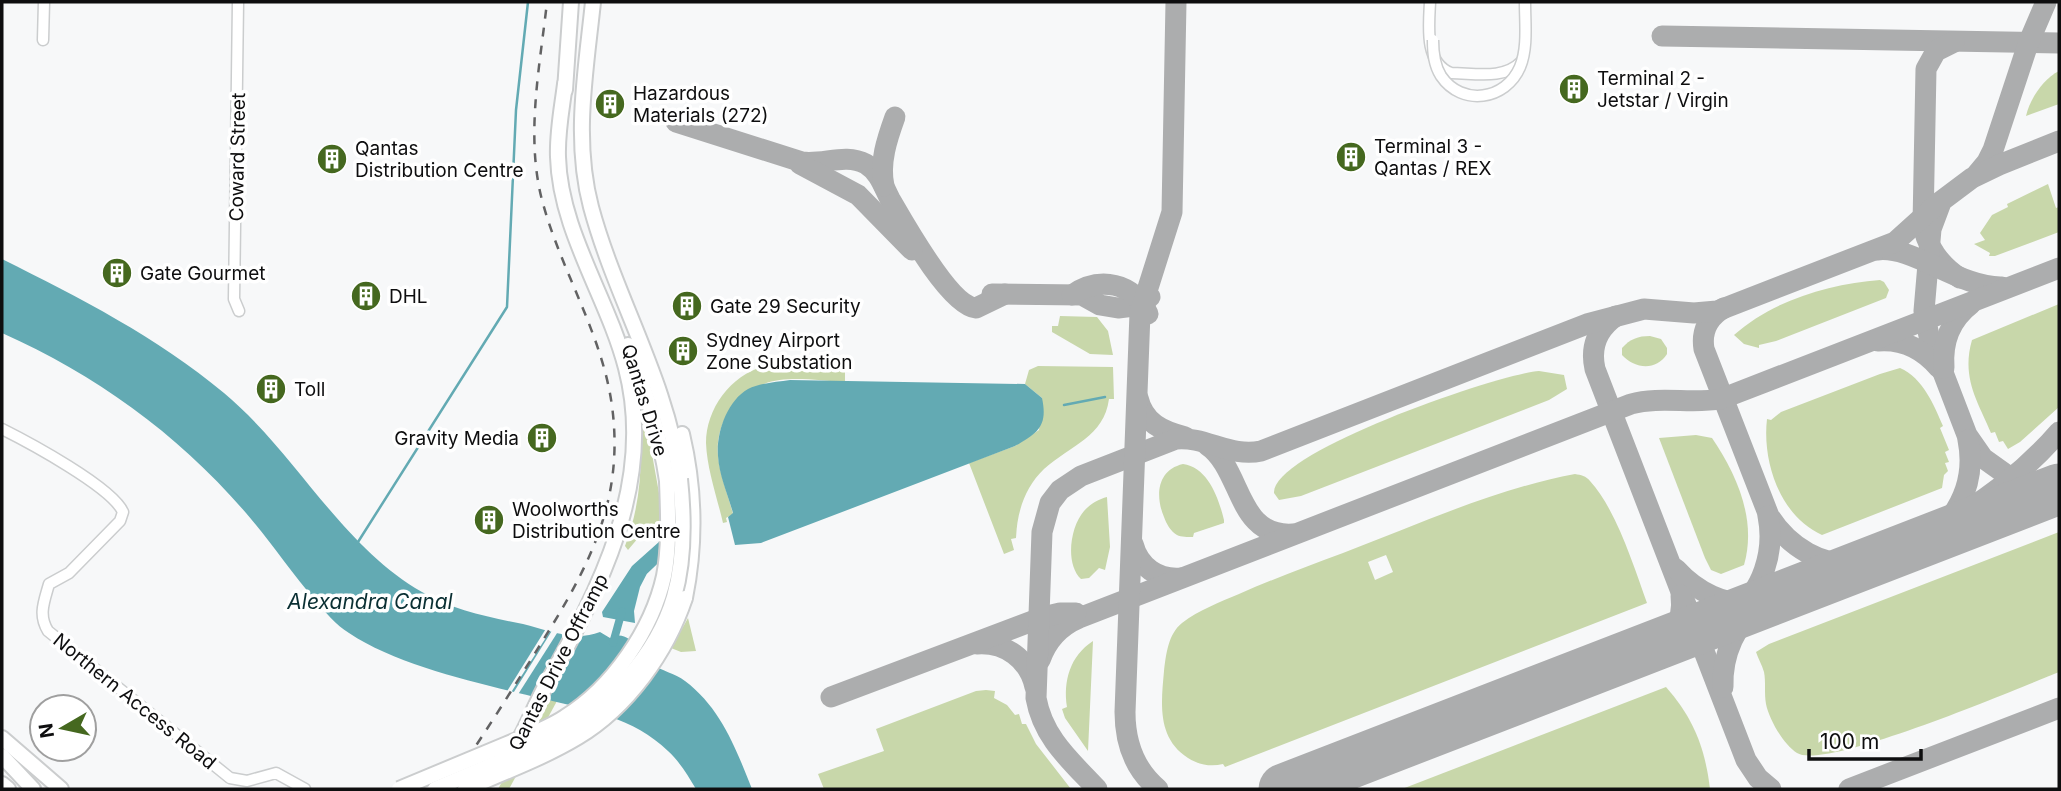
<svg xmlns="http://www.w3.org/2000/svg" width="2061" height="791" font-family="Inter,sans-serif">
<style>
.green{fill:#c8d7aa;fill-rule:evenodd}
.water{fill:#63aab3}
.pier{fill:#f7f8f9}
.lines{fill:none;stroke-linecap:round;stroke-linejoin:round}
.stream{stroke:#63aab3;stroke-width:2.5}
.canal{stroke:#63aab3;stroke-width:8}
.taxiway{stroke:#acadae;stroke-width:21}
.runway{stroke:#acadae;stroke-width:51}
.minor-casing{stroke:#cbcdce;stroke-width:13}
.highway-casing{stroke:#cbcdce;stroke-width:18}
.minor{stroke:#fff;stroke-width:10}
.highway{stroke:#fff;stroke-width:14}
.rail{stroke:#626263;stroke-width:2.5;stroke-dasharray:9 9;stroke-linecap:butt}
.minor-bridge-casing{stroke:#cbcdce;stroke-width:13;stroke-linecap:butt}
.highway-bridge-casing{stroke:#cbcdce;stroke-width:18;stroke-linecap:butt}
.minor-bridge{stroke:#fff;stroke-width:10}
.highway-bridge{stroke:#fff;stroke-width:14}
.labels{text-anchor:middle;stroke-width:7;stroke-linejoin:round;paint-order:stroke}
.poi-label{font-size:19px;fill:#0e0e0f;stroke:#fff;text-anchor:start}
.street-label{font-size:19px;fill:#0e0e0f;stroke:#fff}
.water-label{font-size:21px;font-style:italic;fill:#0a2f33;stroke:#fff}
</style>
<rect width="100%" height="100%" fill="#f7f8f9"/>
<g class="green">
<path d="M 2059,71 L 2059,104 L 2026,116 C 2030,99 2043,79 2059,71 Z"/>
<polygon points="2048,184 2056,208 2059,207 2059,232 1995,256 1989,256 1990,253 1974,244 1985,240 1980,233 1992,215 2008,207 2007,204"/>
<path d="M 1880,280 L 1884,282 L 1889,290 L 1886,298 L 1776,341 L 1759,345 L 1759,348 L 1744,344 L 1734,335 C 1773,300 1830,284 1880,280 Z"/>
<path d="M 2059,304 L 2059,407 L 2020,442 L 2008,449 L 2003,441 L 1999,442 L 1995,432 L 1991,433 C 1978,402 1961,378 1972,340 Z"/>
<polygon points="1060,316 1097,317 1108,331 1113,355 1090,354 1052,332 1052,326 1058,326"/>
<path d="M 1650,336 L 1661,339 L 1667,348 L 1667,354 C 1656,371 1635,369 1622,355 L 1622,348 C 1630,339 1638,336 1650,336 Z"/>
<path d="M 823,363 L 845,367 L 845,382 C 820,381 787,375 764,384 C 734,396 715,424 718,456 C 720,475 728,495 733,514 L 726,518 L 727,522 L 723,523 C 717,497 707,469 706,443 C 706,407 733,372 769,365 C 787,361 806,363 823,363 Z"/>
<path d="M 1038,366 L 1113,367 L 1114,399 L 1109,399 C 1104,437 1071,445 1044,469 C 1025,487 1017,512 1016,538 L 1011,539 L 1014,550 L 1004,554 L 969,463 L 1015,446 L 1039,430 L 1042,398 L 1025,384 L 1029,370 Z"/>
<path d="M 1900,368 C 1923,378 1934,405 1943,426 L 1940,428 L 1949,450 L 1945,452 L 1949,462 L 1945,463 L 1948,471 L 1944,475 L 1942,488 L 1822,535 C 1780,516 1762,462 1767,419 L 1771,420 L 1781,412 L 1880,374 Z"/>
<path d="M 1539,371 L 1564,375 L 1567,389 L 1549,400 L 1301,496 L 1279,500 L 1274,493 C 1271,452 1499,374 1539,371 Z"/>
<path d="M 645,415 L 659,493 L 660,531 L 644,531 L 628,550 L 625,546 C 641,504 643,462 639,417 Z"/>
<path d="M 1696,435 L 1712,438 C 1737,475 1757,520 1744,565 L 1721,574 L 1711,570 L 1705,558 L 1659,438 Z"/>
<path d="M 1183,464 C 1208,467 1219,499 1224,520 L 1224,523 L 1194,533 L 1193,537 C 1188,537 1181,537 1177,535 C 1171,532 1166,523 1164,517 C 1155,496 1157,470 1183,464 Z"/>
<path d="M 1575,474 C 1581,475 1586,476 1590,481 C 1616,509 1634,567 1647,603 L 1225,767 L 1223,764 C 1211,767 1199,765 1188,758 C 1157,738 1161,704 1164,671 C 1166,655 1168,634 1182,623 C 1199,610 1220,602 1239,594 C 1273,579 1308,566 1343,553 C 1419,524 1495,489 1575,474 ZM 1386,555 L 1393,572 L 1375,580 L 1368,562 Z"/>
<path d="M 1107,497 L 1110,547 L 1105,570 L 1099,568 L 1089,578 L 1081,579 C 1065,564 1070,527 1084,511 C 1090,504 1099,499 1107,497 Z"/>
<path d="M 2059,532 L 2059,672 C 2021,687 1825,771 1797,753 C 1783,744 1769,719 1766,704 C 1764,693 1766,682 1764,672 C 1762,665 1758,658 1756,652 L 1769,644 Z"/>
<polygon points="688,618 696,651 681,652 671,648"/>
<path d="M 1093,641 L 1088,751 L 1065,718 L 1062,709 L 1067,707 C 1063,681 1070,656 1093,641 Z"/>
<path d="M 1666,687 C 1694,719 1705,748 1710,789 L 1402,789 Z"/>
<polygon points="986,690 995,691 994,698 1007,705 1015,715 1019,714 1022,724 1026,724 1036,744 1071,789 824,789 818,774 884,751 876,729 976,691"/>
<polygon points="548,700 557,701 509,789 498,789"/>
</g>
<g class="water">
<path d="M 2,259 C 80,298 157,337 224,393 C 296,453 340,545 422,592 C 452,610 488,617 523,624 C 548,630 574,642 600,632 L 610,638 C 630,627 639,654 652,664 C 661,671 675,673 685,681 C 721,708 736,749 752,789 L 696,789 C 688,776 680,762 668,751 C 634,718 588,709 543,699 C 483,684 400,667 349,633 C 336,625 325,612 315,600 C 291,572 270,541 246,513 C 178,434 96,375 2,333 Z"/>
<path d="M 790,380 L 1025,384 L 1042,398 C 1048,426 1038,433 1015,446 L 761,543 L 735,545 L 728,517 L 733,513 C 728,495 719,475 718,456 C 716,433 727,401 748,389 C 760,383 776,382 790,380 Z"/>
<polygon points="660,541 658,557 654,560 640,587 634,611 635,623 603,617 602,612 632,566"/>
</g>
<g class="pier">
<polygon points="547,627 552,628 510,694 506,693"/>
<polygon points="553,629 559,630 517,696 512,695"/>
</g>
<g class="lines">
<g class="stream">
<polyline points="1064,405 1105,397"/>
<polyline points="358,542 507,307 516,110 528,2"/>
</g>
<g class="canal">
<polyline points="645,570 666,550"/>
<polyline points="613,643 622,611"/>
</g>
<g class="taxiway">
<polyline points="1662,36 2059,43"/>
<path d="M 1954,42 L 1936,51 L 1926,69 L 1923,224 C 1926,246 1941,266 1960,278"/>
<path d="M 676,122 L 802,162 C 824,165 845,153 866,164 C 880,173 883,186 890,199 C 904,223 950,306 976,308 L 1005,294"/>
<polyline points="800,164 858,195 912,250"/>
<polyline points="1977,174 1987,162 1993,150 2028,44 2046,2"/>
<path d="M 884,186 C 879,163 887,139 895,117"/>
<polyline points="1940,205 1931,229 1924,311 1929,336 1967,435 1983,458 2011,478 2036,485 2059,485"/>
<path d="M 1877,250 C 1913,245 1959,288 2002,287"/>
<polyline points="992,294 1082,295 1100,305 1118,308 1134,306 1150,297"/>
<path d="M 1072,295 C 1099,276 1134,282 1148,314"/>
<path d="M 1724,308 C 1708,317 1701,331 1704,349 L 1769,516 C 1789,547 1822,568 1860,563"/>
<path d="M 1616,316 C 1597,329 1590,347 1595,369 L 1746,760 L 1758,778 L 1771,789"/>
<path d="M 1878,341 C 1903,339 1923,349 1939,368"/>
<path d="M 1944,368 C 1942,343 1950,320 1971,304"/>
<path d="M 1138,398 C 1144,423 1162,431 1185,437"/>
<path d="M 1207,445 C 1243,469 1236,538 1293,534"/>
<path d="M 1948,521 C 1967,497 1974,470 1968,440"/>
<path d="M 1133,544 C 1139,567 1158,580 1181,578"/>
<path d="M 1849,568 C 1929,537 2002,498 2059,432"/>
<path d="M 1676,569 C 1696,591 1725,607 1757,603 C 1768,602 1779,596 1789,592"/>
<path d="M 1692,631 C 1704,623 1719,621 1732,613 C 1763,593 1775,551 1768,516"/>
<path d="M 977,644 C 1005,642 1029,659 1035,687"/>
<path d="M 1640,650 C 1668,639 1685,628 1681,595"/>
<path d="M 1040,660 C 1047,640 1060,626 1079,618 L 1631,404 C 1660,396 1691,404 1721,399 L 2059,268"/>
<path d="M 1723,687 C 1722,656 1735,621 1764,604"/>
<polyline points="831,697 1043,617 1060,613 1076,613"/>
<path d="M 1097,789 C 1071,761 1043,738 1036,698 L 1042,532 L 1050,503 L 1060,490 L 1081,476 L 1176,439 C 1205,436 1231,458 1261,451 L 1587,324 L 1644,309 L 1694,313 L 1717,311 L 1802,278 L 1895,242 L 1936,205 L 1972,178 L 1999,165 L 2059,141"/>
<path d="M 1158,789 C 1134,769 1125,743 1125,712 L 1140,313 L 1172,212 L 1176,2"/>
<polyline points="1849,789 2059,708"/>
</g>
<polyline class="runway" points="1284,789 2059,489"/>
<g class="minor-casing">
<g id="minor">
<polyline points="238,2 234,299 239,311"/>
<path d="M 1430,2 C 1429,25 1424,63 1451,73 C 1474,73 1504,80 1521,62"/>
<polyline points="43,40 44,2"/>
<path d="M 2,429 C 28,442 112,487 123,512 L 120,521 L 69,573 L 49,584 C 44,602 38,615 48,631 L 230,778 L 247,781 L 276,773 L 305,789"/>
</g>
</g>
<g class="highway-casing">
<g id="highway">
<path d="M 593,2 C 586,70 573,139 591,207 C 616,300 668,382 680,479"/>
<polyline points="565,90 571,2"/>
<path d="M 628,345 C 645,389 660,433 667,481"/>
<path d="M 682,434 C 695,489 696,543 685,598"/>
<polyline points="2,738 61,789"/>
<path d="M 517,744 C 527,726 535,706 545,687 C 599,590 656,483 626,368 C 608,298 560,231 558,157 C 557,132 562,108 565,84"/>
<polyline points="2,756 33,789"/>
<polyline points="2,784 8,789"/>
</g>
</g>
<use href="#minor" class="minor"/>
<use href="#highway" class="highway"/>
<path class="rail" d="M 446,789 C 475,749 501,707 527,666 C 580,581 626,511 612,406 C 602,332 559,268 541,196 C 526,133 540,65 547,2"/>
<g class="minor-bridge-casing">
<path id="minor-bridge" d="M 1433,40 C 1433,53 1434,65 1441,76 C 1462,107 1506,100 1520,67 C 1528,48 1525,23 1525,3"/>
</g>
<g class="highway-bridge-casing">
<g id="highway-bridge">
<path d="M 399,789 C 435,774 471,759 507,744 C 526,736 547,729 565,717 C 612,688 652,630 664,576 C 670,545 668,512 667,481"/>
<path d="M 435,789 L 555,738 C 606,708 657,656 674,597 C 685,559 684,517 680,479"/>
<path d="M 465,789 C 503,773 543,758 578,737 C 628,707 667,652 685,598"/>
</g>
</g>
<use href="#minor-bridge" class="minor-bridge"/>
<use href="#highway-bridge" class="highway-bridge"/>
</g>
<defs>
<g id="building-disc" transform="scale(1.575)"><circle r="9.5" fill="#45681f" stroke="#fff"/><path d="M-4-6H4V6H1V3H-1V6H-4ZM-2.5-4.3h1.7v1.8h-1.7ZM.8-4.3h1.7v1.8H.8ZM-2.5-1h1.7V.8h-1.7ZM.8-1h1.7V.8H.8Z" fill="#fff"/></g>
</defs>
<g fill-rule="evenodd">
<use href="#building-disc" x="1574" y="89"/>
<use href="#building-disc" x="610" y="104"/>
<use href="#building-disc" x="1351" y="157"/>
<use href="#building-disc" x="332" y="159"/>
<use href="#building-disc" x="117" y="273"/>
<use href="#building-disc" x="366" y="296"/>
<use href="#building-disc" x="687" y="306"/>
<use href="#building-disc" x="683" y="351"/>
<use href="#building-disc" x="271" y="389"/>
<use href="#building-disc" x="542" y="438"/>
<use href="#building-disc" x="489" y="520"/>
</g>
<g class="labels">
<g class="poi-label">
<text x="1597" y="85">Terminal 2 -<tspan x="1597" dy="22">Jetstar / Virgin</tspan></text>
<text x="633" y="100">Hazardous<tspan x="633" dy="22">Materials (272)</tspan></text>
<text x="1374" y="153">Terminal 3 -<tspan x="1374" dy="22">Qantas / REX</tspan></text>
<text x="355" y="155">Qantas<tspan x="355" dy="22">Distribution Centre</tspan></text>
<text x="140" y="280">Gate Gourmet</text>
<text x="389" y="303">DHL</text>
<text x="710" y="313">Gate 29 Security</text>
<text x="706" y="347">Sydney Airport<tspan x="706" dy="22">Zone Substation</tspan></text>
<text x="294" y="396">Toll</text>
<text x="519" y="445" text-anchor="end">Gravity Media</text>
<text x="512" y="516">Woolworths<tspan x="512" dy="22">Distribution Centre</tspan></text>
</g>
<g class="street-label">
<text transform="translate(237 157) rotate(-89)" y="7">Coward Street</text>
<text transform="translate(645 400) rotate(73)" y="7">Qantas Drive</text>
<text transform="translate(558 662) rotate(-63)" y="7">Qantas Drive Offramp</text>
<text transform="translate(135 701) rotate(39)" y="7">Northern Access Road</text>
</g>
<g class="water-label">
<text x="370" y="609">Alexandra Canal</text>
</g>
</g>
<rect width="2061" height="791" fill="none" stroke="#0e0e0f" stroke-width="7"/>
<g transform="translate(63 728) rotate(261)"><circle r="33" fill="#ffffff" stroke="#9f9f9f" stroke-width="2"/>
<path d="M0-5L12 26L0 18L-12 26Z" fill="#45681f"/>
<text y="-10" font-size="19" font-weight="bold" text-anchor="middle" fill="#0e0e0f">N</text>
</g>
<path d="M1809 749v10h112v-10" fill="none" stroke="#0e0e0f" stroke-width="3.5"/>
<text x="1820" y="749" font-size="21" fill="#0e0e0f" stroke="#ffffff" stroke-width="5" paint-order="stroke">100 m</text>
</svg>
